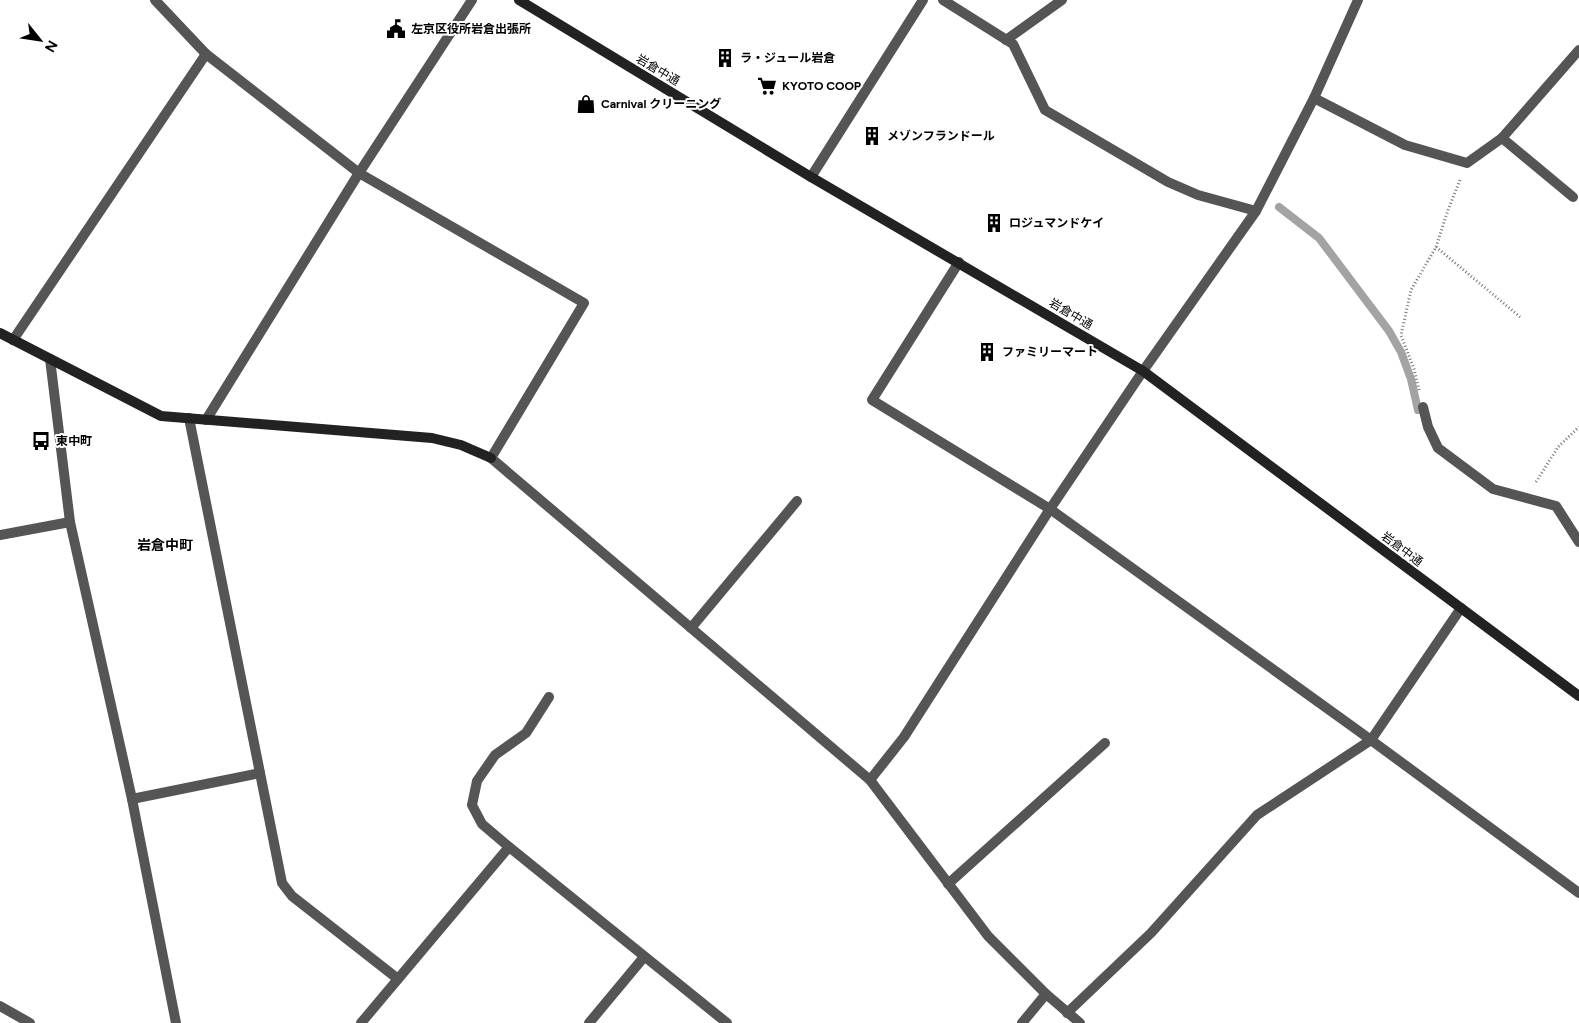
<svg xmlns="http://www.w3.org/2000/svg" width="1579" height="1023" font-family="Figtree,'Noto Sans JP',sans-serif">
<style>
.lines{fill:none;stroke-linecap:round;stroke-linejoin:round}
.stream{stroke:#a3a3a3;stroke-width:8}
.path{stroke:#777;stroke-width:3;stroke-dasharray:1 2.5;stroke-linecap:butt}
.lane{stroke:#555;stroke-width:10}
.street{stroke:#555;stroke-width:10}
.secondary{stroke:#222;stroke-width:10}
.labels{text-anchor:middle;stroke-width:4;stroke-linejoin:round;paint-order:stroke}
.poi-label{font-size:12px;font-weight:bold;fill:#000;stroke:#fff;text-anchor:start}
.street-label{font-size:12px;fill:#000;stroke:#fff}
.neighbourhood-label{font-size:14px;font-weight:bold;fill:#000;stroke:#fff}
</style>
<rect width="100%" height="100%" fill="#fff"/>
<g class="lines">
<polyline class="stream" points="1279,207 1319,238 1389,331 1401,352 1411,379 1418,410"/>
<g class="path">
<polyline points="1436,247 1520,317"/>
<polyline points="1419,390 1414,369 1401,335 1411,290 1436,247 1448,210 1460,180"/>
<polyline points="1536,482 1558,447 1579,427"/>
</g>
<g class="lane">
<polyline points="1006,40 1062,0"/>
<polyline points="1314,98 1405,145 1467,163 1502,138 1579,50"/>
<polyline points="1502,138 1573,197"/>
<polyline points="1423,407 1428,427 1438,448 1493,489 1556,506 1579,542"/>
<polyline points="691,628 797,501"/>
<polyline points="948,884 1105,743"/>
<polyline points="1067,1013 1151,933 1257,815 1371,740"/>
</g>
<g class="street">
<polyline points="155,0 206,54 359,173 584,303 491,458 870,780 988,936 1046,994 1080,1023"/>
<polyline points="811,177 923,0"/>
<polyline points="1256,211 1314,98 1358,0"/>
<polyline points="959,262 872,400 1050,509 1360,732 1579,893"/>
<polyline points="13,340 206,54"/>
<polyline points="50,359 70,522 132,799 176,1023"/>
<polyline points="189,418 282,883 292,896 398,979"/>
<polyline points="206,420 359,173 472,0"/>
<polyline points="0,535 70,522"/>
<polyline points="1371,740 1461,608"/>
<polyline points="870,780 904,737 1050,509 1143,371 1256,211 1198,195 1168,182 1045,110 1013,44 943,0"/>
<polyline points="132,799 260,773"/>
<polyline points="509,847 482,824 472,805 477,781 495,755 526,733 549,697"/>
<polyline points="0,1006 30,1023"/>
<polyline points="361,1023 509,847 727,1023"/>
<polyline points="589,1023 644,957"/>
<polyline points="1022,1023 1046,994"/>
</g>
<g class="secondary">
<polyline points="519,0 811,177 1143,371 1579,696"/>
<polyline points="0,333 161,416 432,438 461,445 491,458"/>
</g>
</g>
<defs>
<g id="civic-bare" transform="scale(1.5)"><path d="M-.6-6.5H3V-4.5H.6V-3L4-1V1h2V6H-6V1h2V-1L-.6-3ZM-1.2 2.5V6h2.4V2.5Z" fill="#000" stroke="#fff" stroke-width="2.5" paint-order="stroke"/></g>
<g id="building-bare" transform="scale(1.5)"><path d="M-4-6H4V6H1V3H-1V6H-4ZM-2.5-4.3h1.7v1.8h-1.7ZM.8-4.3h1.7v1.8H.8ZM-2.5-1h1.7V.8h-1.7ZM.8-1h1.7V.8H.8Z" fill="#000" stroke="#fff" stroke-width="2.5" paint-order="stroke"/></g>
<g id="supermarket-bare" transform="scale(1.5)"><path d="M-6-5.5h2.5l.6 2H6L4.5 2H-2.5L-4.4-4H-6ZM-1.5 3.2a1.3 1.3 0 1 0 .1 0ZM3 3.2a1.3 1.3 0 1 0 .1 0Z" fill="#000" stroke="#fff" stroke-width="2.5" paint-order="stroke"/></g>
<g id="shop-bare" transform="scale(1.5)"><path d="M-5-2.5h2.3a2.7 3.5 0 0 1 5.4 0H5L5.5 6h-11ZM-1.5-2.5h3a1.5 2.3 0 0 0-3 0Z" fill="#000" stroke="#fff" stroke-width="2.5" paint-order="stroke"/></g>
<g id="bus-bare" transform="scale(1.5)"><path d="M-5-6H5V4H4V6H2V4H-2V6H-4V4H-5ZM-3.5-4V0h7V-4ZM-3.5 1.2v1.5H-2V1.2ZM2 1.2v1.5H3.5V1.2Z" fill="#000" stroke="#fff" stroke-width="2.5" paint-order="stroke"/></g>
</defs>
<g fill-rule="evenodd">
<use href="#civic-bare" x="396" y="29"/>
<use href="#building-bare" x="725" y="58"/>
<use href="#supermarket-bare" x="767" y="86"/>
<use href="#shop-bare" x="586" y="104"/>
<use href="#building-bare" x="872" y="136"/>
<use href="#building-bare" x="994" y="223"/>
<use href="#building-bare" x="987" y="352"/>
<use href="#bus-bare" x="41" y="441"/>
</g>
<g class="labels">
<g class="poi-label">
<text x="411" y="33">左京区役所岩倉出張所</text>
<text x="740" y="62">ラ・ジュール岩倉</text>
<text x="782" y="90">KYOTO COOP</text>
<text x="601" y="108">Carnival クリーニング</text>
<text x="887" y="140">メゾンフランドール</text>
<text x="1009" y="227">ロジュマンドケイ</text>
<text x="1002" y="356">ファミリーマート</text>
<text x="56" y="445">東中町</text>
</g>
<g class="street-label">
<text transform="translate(658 70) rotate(31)" y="4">岩倉中通</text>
<text transform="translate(1071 314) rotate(31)" y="4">岩倉中通</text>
<text transform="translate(1402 549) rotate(37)" y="4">岩倉中通</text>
</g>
<g class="neighbourhood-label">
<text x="165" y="550">岩倉中町</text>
</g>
</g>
<g transform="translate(40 40) rotate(120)" stroke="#ffffff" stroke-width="4" paint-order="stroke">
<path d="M0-4L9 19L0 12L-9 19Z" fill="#000000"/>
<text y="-8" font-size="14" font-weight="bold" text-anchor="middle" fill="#000000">N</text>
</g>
</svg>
